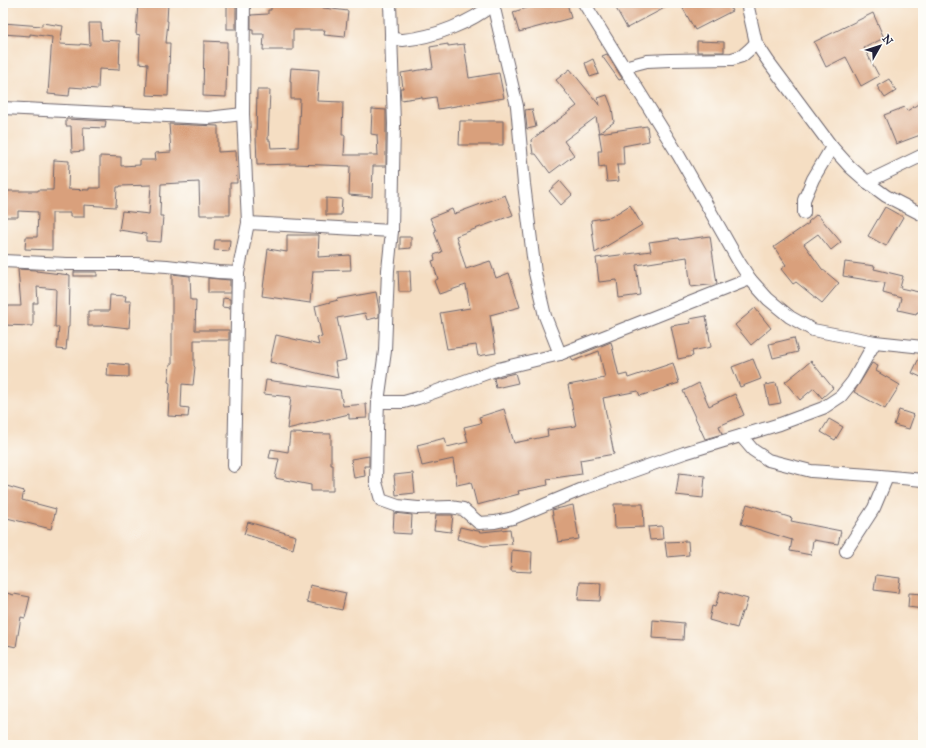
<svg xmlns="http://www.w3.org/2000/svg" width="926" height="748" font-family="'IM FELL Great Primer',serif">
<style>
.building{fill:#d9a07b}
.lines{fill:none;stroke-linecap:round;stroke-linejoin:round}
.street-casing{stroke:#6c646b;stroke-width:14}
.street{stroke:#fff;stroke-width:12}
</style>
<rect width="100%" height="100%" fill="#fdfcf7"/>
<filter id="ink" filterUnits="userSpaceOnUse"><feTurbulence type="fractalNoise" baseFrequency=".025" numOctaves="2"/><feDisplacementMap in="SourceGraphic" scale="8" xChannelSelector="R" yChannelSelector="G"/><feConvolveMatrix kernelMatrix="1 2 1 2 8 2 1 2 1" color-interpolation-filters="sRGB"/></filter>
<filter id="wash" filterUnits="userSpaceOnUse"><feTurbulence type="fractalNoise" baseFrequency=".012" numOctaves="4" result="noise"/><feDisplacementMap in="SourceGraphic" scale="16" xChannelSelector="R" yChannelSelector="G"/><feGaussianBlur stdDeviation="0.9" result="paint"/><feColorMatrix in="noise" values="0 0 0 0 0 0 0 0 0 0 0 0 0 0 0 0 0 1.4 0 .05"/><feComposite in="paint" operator="in"/></filter>
<g filter="url(#wash)">
<rect width="100%" height="100%" fill="#f5dec3"/>
<g id="blocks">
<g class="building">
<polygon points="138,3 168,3 167,21 168,21 166,43 170,43 168,96 146,95 148,64 139,63 140,35 136,34"/>
<polygon points="544,3 567,3 571,18 519,32 513,12"/>
<polygon points="613,3 674,3 627,28"/>
<polygon points="680,3 728,3 732,11 695,30"/>
<rect x="227" y="4" width="9" height="25"/>
<polygon points="271,5 316,5 316,7 348,11 345,37 324,35 325,30 293,30 293,50 263,50 264,34 253,34 253,30 251,30 251,15 268,14 268,10 271,10"/>
<polygon points="873,13 884,38 864,48 879,76 861,86 846,57 826,67 814,42"/>
<polygon points="3,23 42,26 42,23 63,26 60,44 80,45 80,44 90,45 89,23 101,23 102,40 120,41 119,70 99,69 98,89 70,87 69,96 48,94 52,37 30,34 30,36 3,34"/>
<polygon points="204,41 227,42 226,97 203,96"/>
<polygon points="697,41 724,42 724,52 697,52"/>
<polygon points="448,44 448,46 464,44 469,78 499,73 504,98 438,109 436,97 422,99 422,97 401,100 400,88 403,88 401,73 433,68 430,47"/>
<polygon points="607,54 622,78 622,79 619,80 602,56"/>
<polygon points="593,59 599,74 590,77 585,63"/>
<polygon points="291,68 319,70 317,101 343,102 342,135 345,135 344,155 378,155 377,135 371,134 372,109 386,110 386,166 373,166 372,197 349,195 350,166 349,166 295,164 257,165 256,136 257,90 270,90 268,140 270,140 271,148 298,147 300,99 291,99 291,81 290,81"/>
<polygon points="570,69 600,106 598,98 607,95 612,108 614,122 599,133 596,117 564,141 574,155 550,173 536,154 533,154 531,140 577,106 556,80"/>
<polygon points="889,79 896,91 885,98 877,86"/>
<polygon points="923,101 923,134 896,144 884,115 905,107 907,111"/>
<polygon points="532,109 536,127 527,129 525,110"/>
<polygon points="66,119 106,121 105,128 83,127 84,151 72,152 71,126 66,126"/>
<polygon points="460,121 503,121 503,145 459,145"/>
<polygon points="169,124 218,126 218,152 236,151 237,183 230,183 230,215 200,215 199,182 161,184 160,216 163,216 161,242 146,241 146,234 119,230 122,211 149,214 151,185 120,186 120,187 117,187 116,207 84,205 84,217 70,217 70,213 52,213 52,250 25,249 26,237 37,237 38,212 18,211 18,217 3,217 4,191 38,191 38,190 53,190 54,160 69,161 68,189 89,190 89,188 100,188 100,156 121,157 121,166 140,165 140,160 156,160 155,153 171,152"/>
<polygon points="647,126 649,141 623,146 624,165 617,165 619,181 607,182 605,166 599,167 598,151 602,151 599,133"/>
<polygon points="560,181 572,195 561,205 549,191"/>
<polygon points="505,195 513,215 456,236 466,269 490,261 496,278 509,273 520,307 490,315 496,353 478,356 476,345 447,349 440,313 470,308 466,285 439,294 434,281 438,279 432,261 435,260 434,255 442,252 434,232 436,231 430,218 452,209 454,214"/>
<polygon points="326,198 342,199 341,215 326,215"/>
<polygon points="630,205 642,225 595,253 591,220 611,217"/>
<polygon points="885,207 903,217 886,246 868,236"/>
<polygon points="817,214 841,242 831,250 818,234 804,244 822,269 839,283 822,303 796,282 793,284 781,269 786,265 774,247 809,223 808,222"/>
<polygon points="287,235 319,235 318,257 350,255 351,270 313,271 310,303 262,296 268,249 287,252"/>
<polygon points="710,236 717,284 691,287 687,257 636,265 640,295 619,298 617,280 599,282 596,258 651,251 649,242 678,238 679,240"/>
<polygon points="400,237 411,237 411,248 400,249"/>
<polygon points="215,240 230,240 229,251 214,250"/>
<polygon points="845,262 875,266 874,269 903,276 900,288 923,293 923,313 917,312 916,314 898,310 901,298 883,293 885,283 843,276"/>
<polygon points="18,269 36,270 36,271 70,275 69,327 68,327 66,350 57,349 59,327 55,327 56,289 37,287 38,303 33,303 33,326 3,325 3,306 21,306"/>
<polygon points="398,271 410,271 411,292 399,292"/>
<rect x="74" y="272" width="23" height="4"/>
<polygon points="172,274 190,276 191,300 196,300 195,330 229,330 229,340 194,340 194,366 195,367 193,385 182,384 181,407 189,408 188,417 168,416 170,383 168,382 170,364 172,364"/>
<polygon points="208,278 230,280 230,293 208,293"/>
<polygon points="376,292 379,309 379,317 367,320 365,313 337,318 346,360 335,362 338,378 270,362 276,335 319,345 317,338 322,337 315,306 338,300 338,299"/>
<polygon points="110,295 126,296 125,301 131,301 129,328 102,325 102,326 88,326 88,311 109,311"/>
<polygon points="223,298 230,299 230,308 222,307"/>
<polygon points="755,308 771,328 751,345 735,325"/>
<polygon points="706,316 711,347 692,351 693,356 678,359 671,326 691,323 690,319"/>
<polygon points="794,338 798,352 773,358 769,344"/>
<polygon points="611,342 619,376 627,374 628,378 673,363 679,383 640,396 638,391 603,398 614,454 580,460 582,474 547,479 548,485 518,491 519,494 477,505 471,482 457,485 453,459 422,466 417,445 445,438 447,447 468,442 464,427 481,423 479,417 504,409 514,443 548,436 547,430 576,426 568,385 605,378 599,351 573,361 571,358"/>
<polygon points="921,354 923,354 923,378 912,373"/>
<polygon points="753,359 761,379 740,387 732,367"/>
<polygon points="811,361 833,388 822,398 814,388 800,400 785,382"/>
<polygon points="108,363 129,365 129,377 107,376"/>
<polygon points="872,363 878,366 876,371 900,385 885,409 854,392"/>
<polygon points="515,373 518,383 496,388 494,378"/>
<polygon points="266,380 340,390 343,406 366,404 367,418 349,419 349,414 287,429 291,397 264,394"/>
<polygon points="699,383 709,406 735,394 744,415 719,426 722,434 705,439 683,391"/>
<polygon points="776,383 781,403 769,405 765,385"/>
<polygon points="899,410 914,415 909,429 894,425"/>
<polygon points="829,419 843,427 835,440 821,432"/>
<polygon points="290,433 331,434 331,465 333,465 333,491 311,491 311,485 275,478 279,459 269,458 271,449 288,452"/>
<polygon points="369,456 369,466 364,466 365,476 354,478 351,459"/>
<polygon points="413,473 415,493 396,495 394,475"/>
<polygon points="679,473 705,476 703,498 676,495"/>
<polygon points="3,485 24,491 22,500 56,509 51,529 3,517"/>
<polygon points="614,504 643,504 644,527 615,528"/>
<polygon points="747,504 792,518 791,521 841,531 838,544 813,540 811,555 790,551 792,540 741,524"/>
<polygon points="573,505 579,539 558,542 552,510"/>
<polygon points="394,513 412,515 411,534 393,533"/>
<polygon points="436,515 453,515 451,532 434,530"/>
<polygon points="248,522 296,536 293,549 244,534"/>
<polygon points="662,526 663,539 650,540 648,527"/>
<polygon points="460,527 482,532 510,529 512,544 484,546 457,539"/>
<polygon points="688,541 689,555 667,557 665,542"/>
<polygon points="512,550 532,552 531,572 511,571"/>
<polygon points="876,575 900,578 898,593 874,590"/>
<polygon points="580,582 601,583 600,601 578,600"/>
<polygon points="310,585 346,593 342,610 307,602"/>
<polygon points="720,591 748,599 744,612 742,612 737,628 709,620 712,606 715,607"/>
<polygon points="3,592 14,595 14,594 30,597 25,618 21,617 16,647 3,644"/>
<polygon points="909,593 923,594 923,609 908,607"/>
<polygon points="653,620 684,623 683,640 652,638"/>
</g>
</g>
</g>
<g filter="url(#ink)">
<use href="#blocks" fill-opacity="0" stroke="#6c646b" stroke-width="1"/>
<g class="lines">
<g class="street-casing">
<g id="street">
<polyline points="390,3 394,124 393,174 392,231 388,270 385,351 378,402 377,429 376,482 381,500 398,506 418,508 450,507 463,509 479,523 495,522 513,518 585,488 684,453 780,424 823,408 841,396 853,381 875,342"/>
<polyline points="584,3 679,156 739,262 750,279 768,299 790,317 813,330 875,342 923,347"/>
<polyline points="747,3 756,43 768,61 832,147 850,167 867,182 886,196 923,215"/>
<polyline points="493,4 517,106 524,184 535,273 545,316 560,354"/>
<path d="M 391,38 C 395,39 399,40 403,40 C 435,37 470,23 495,3"/>
<polyline points="624,67 647,61 670,60 732,59 742,56 750,49 756,43"/>
<polyline points="3,108 208,118 243,114"/>
<polyline points="867,182 923,155"/>
<polyline points="804,213 804,200 813,179 832,147"/>
<polyline points="248,223 392,231"/>
<polyline points="3,261 67,264 136,264 167,266 218,272 238,273"/>
<polyline points="378,402 404,402 418,398 498,369 560,354 750,279"/>
<polyline points="741,436 753,450 768,460 811,471 870,475 923,480"/>
<polyline points="234,466 238,273 248,223 243,114 244,3"/>
<polyline points="846,551 874,508 887,477"/>
</g>
</g>
<use href="#street" class="street"/>
</g>
</g>
<rect width="926" height="748" fill="none" stroke="#fdfcf7" stroke-width="16"/>
<g transform="translate(880 46) rotate(51)" stroke="#fdfcf7" stroke-width="3" paint-order="stroke">
<path d="M0-3L7 15L0 10L-7 15Z" fill="#22223b"/>
<text y="-6" font-size="11" font-weight="bold" text-anchor="middle" fill="#22223b">N</text>
</g>
</svg>
